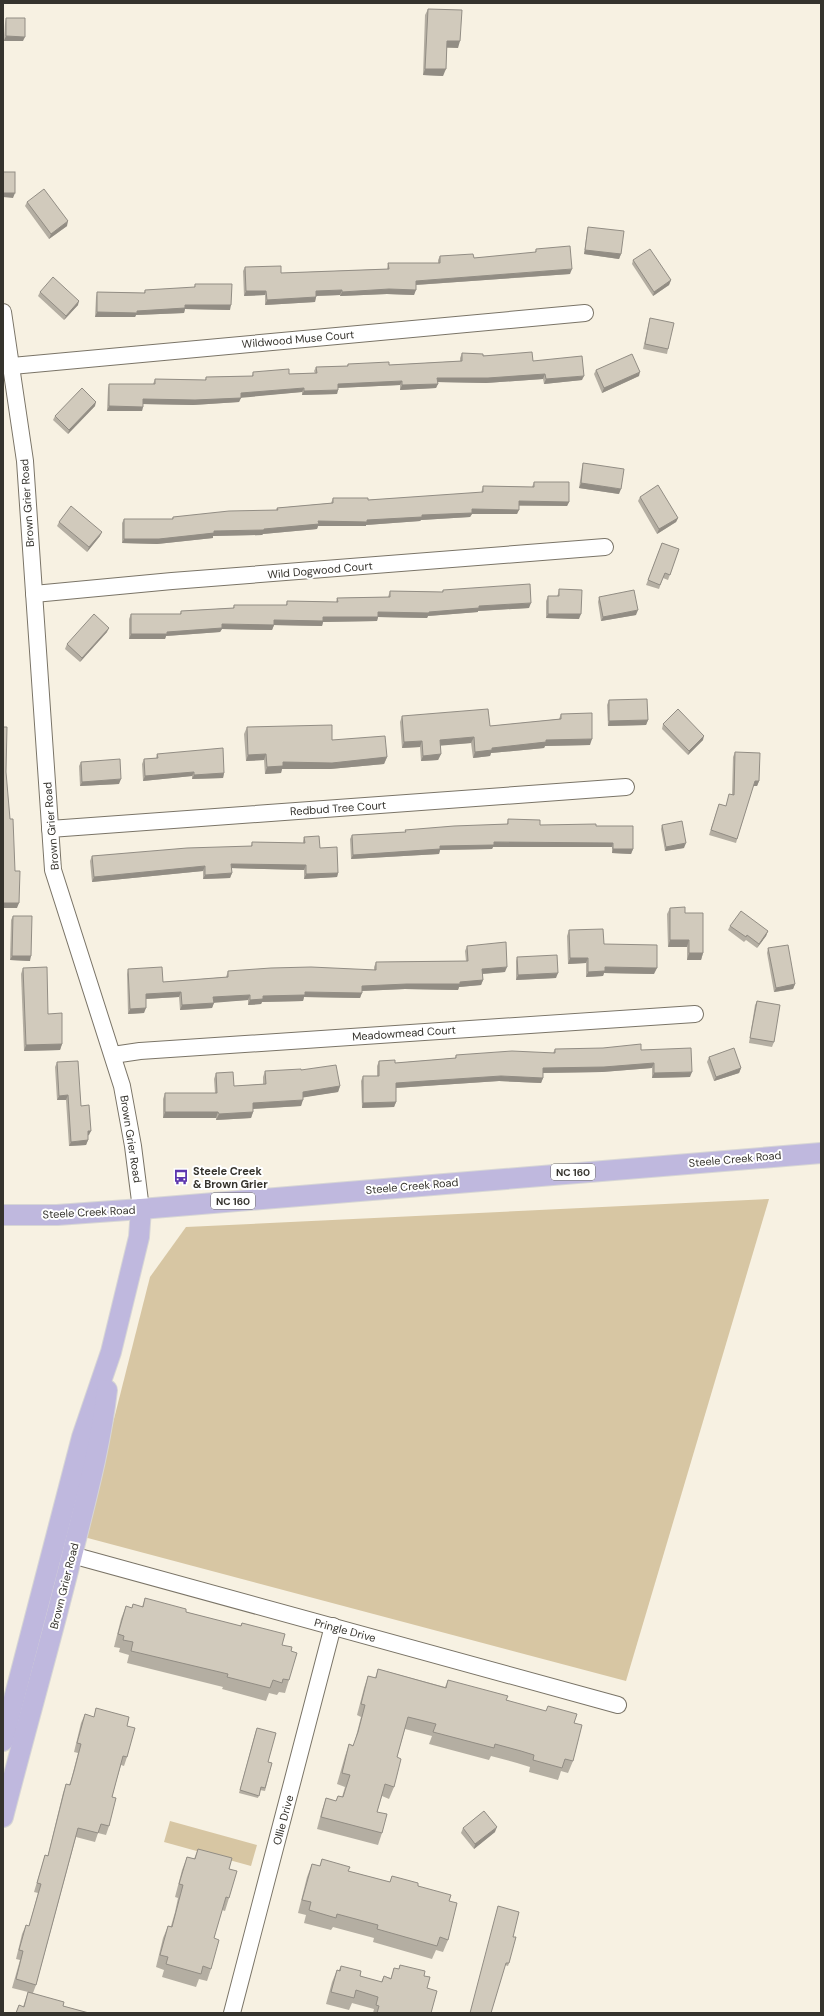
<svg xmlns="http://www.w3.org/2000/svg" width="824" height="2016" font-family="'DM Sans',sans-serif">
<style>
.green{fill:#d7c6a3}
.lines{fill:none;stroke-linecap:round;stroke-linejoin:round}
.minor-casing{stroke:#7a7467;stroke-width:18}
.major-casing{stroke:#d7d6d5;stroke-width:22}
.minor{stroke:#fff;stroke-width:16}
.major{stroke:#bfb8de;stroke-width:20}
.wall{fill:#b4aea2}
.shaded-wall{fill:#928d84}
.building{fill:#d1cabc;stroke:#928d84}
.labels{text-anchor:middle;stroke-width:4;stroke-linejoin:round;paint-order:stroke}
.shield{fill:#fff;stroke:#72706c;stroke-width:1}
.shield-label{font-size:10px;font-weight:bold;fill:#35332d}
.street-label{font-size:11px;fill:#35332d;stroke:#fff}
.poi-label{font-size:11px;font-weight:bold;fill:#35332d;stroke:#fff;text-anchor:start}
</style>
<rect width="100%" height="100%" fill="#f7f1e2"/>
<g class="green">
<polygon points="769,1199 626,1681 84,1537 150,1277 186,1227"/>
<polygon points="170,1821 257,1845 251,1866 164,1842"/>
</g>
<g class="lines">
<g class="minor-casing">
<g id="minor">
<polyline points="3,312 25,461 53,870 122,1086 133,1146 141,1209"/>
<polyline points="12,366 585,313"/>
<polyline points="34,594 172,581 605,547"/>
<polyline points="50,829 626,787"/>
<polyline points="113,1055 140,1051 695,1014"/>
<polyline points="72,1555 618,1705"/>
<polyline points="232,2013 333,1626"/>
</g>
</g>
<g class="major-casing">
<g id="major">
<polyline points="3,1215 57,1215 141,1209 821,1153"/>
<polyline points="3,1741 82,1437 111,1352 139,1237 141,1209"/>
<path d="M 3,1817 C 26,1727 52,1637 74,1547 C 87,1495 101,1443 107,1390"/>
</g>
</g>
<use href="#minor" class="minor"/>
<use href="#major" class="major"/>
</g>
<g class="wall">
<polygon points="428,9 458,48 447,48 443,76 423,75 425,15"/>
<polygon points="6,18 23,41 4,41 5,23"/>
<polygon points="27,202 67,226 49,239 25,206"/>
<polygon points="588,227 621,254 619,259 584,254 587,231"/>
<polygon points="536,249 570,274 416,285 414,295 387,294 340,296 340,295 316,296 315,302 265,305 265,295 244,296 243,271 245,267 281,273 387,269 388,263 438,263 438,260 440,256 474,258 535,253"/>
<polygon points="633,260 671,280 669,285 653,296 632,264"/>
<polygon points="195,284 230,310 185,309 184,313 136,315 135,317 95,317 96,297 97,292 144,293 145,290 194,288"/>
<polygon points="40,292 78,305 64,320 38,296"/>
<polygon points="650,318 668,349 667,354 643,349 649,322"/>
<polygon points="462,353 533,361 582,380 544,384 543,379 486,383 438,382 436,388 400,390 400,385 338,388 337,394 302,395 302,392 241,397 239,402 193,405 143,404 142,411 107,411 108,388 109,384 153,384 155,379 205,380 206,377 252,376 253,372 289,374 315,373 314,371 316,367 347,366 348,364 389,365 460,361 460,358"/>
<polygon points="596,370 639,376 602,393 594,374"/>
<polygon points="95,406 68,434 53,420 55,416"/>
<polygon points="583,463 619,494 579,488 582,467"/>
<polygon points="534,482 569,502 567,506 519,506 517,514 472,514 470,517 421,520 420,521 366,525 366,526 318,526 317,529 263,534 262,535 213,536 213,538 157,544 122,543 122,523 124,519 172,519 173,517 276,510 277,508 331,503 333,498 368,500 481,493 483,486 532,487"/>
<polygon points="640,497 678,518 676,522 657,534 638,501"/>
<polygon points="59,522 100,536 87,552 57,526"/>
<polygon points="662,543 679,549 668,580 663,578 659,589 646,585"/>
<polygon points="559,589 579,619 546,618 546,601 548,596 557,596 558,594"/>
<polygon points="443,590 529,608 478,611 478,612 428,616 427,618 378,617 377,621 323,622 322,626 274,625 272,630 222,629 220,632 166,636 165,639 129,639 129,619 131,614 180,614 181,611 233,608 234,605 286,605 287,601 336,602 337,598 388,597 390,591 442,592"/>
<polygon points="599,597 636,615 601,621 598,602"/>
<polygon points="107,632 80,662 65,649 67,644"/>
<polygon points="609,700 648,720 646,725 608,726 607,705"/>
<polygon points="561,714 590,745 545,746 544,748 491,753 490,756 473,758 471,743 440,745 441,754 438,760 421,761 420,747 402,748 400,722 402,716 490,726 559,719"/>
<polygon points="663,724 703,740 688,755 662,729"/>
<polygon points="247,727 332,740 387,757 384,764 330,769 282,769 281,773 265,774 264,760 246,761 244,734"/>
<polygon points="735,752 759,781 757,786 753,786 736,843 709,835 719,804 726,806 732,795 733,757"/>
<polygon points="157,754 224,773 223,778 192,779 192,776 143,781 142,764 144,759 156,758"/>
<polygon points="81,762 119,784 80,786 79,766"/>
<polygon points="508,819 540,825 596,826 633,849 631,854 612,853 612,847 493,847 492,849 440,850 439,854 351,859 350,839 352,835 405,832 405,830 507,824"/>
<polygon points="662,825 684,848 665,851 661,829"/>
<polygon points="304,837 320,848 338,873 337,877 304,879 304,870 231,868 232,873 230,878 203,879 203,871 92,882 90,861 92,856 251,846 252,842 303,843 303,841"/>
<polygon points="670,908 685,913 703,953 701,960 687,960 687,947 668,947 667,914"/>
<polygon points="13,916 30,961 10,960 11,920"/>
<polygon points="730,926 768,931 766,936 757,948 746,940 744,942 728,930"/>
<polygon points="569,930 604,944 654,974 604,973 603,976 586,977 586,963 568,964 567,936"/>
<polygon points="467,946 505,972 483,974 483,980 481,985 459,987 458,990 405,989 362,991 360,998 304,997 303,1001 262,1002 261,1004 248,1005 248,1000 214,1002 212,1008 180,1010 179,997 146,999 144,1013 128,1014 127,974 128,969 163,982 226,977 228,971 374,970 374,967 376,962 466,961 465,951"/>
<polygon points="768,948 795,984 793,989 774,992 767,953"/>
<polygon points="517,957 556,978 516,980 516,961"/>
<polygon points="23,968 48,1014 62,1044 60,1050 24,1051 21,974"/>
<polygon points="757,1001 774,1042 772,1047 749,1043 755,1005"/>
<polygon points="555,1049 641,1050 690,1077 652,1078 652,1068 602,1072 543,1073 543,1078 541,1083 499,1081 396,1088 396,1102 394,1107 362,1108 361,1081 363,1076 377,1076 377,1066 379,1061 395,1063 455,1058 456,1055 553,1053"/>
<polygon points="709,1057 741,1068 739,1073 714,1081 707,1062"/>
<polygon points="57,1062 89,1135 88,1135 88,1140 86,1145 69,1146 66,1100 57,1100 55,1067"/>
<polygon points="301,1070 340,1086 338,1092 303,1097 301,1106 253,1109 253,1112 251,1118 216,1120 216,1118 163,1118 163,1099 165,1093 215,1093 214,1079 216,1073 234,1086 263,1084 263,1077 265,1071"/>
<polygon points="145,1598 186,1612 240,1626 242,1623 282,1645 291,1651 289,1680 285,1693 279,1692 277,1695 269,1693 266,1701 222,1689 223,1687 127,1663 129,1655 119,1652 120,1648 114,1647 121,1619 126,1606 132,1608 133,1604 142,1607"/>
<polygon points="378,1669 445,1687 448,1680 506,1700 574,1723 573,1761 568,1773 561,1771 558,1780 529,1772 530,1767 517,1763 491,1756 489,1760 429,1744 432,1736 405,1729 397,1757 394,1787 389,1799 382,1796 377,1812 382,1833 378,1845 317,1829 322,1810 326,1798 336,1801 338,1796 342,1797 345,1787 337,1784 345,1756 349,1744 353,1745 354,1744 361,1717 357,1715 364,1688 368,1676 375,1678"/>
<polygon points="96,1708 127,1726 127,1757 124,1766 121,1765 116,1782 112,1797 109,1826 106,1835 98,1833 95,1842 76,1837 36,1985 33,1993 63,2006 89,2013 16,2013 19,2005 23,2007 28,1992 12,1988 20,1960 16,1959 22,1934 26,1925 29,1926 38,1893 34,1892 45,1855 48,1855 63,1793 66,1784 69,1785 71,1780 78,1753 74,1752 81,1723 85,1714 94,1717"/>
<polygon points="256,1730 268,1762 272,1763 265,1791 260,1790 258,1798 239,1793"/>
<polygon points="463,1828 495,1832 474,1849 461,1833"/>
<polygon points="198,1849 229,1869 229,1898 225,1911 222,1910 214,1938 211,1969 207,1981 199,1979 196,1987 162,1977 164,1970 156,1967 163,1938 168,1926 171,1926 175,1912 178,1898 175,1897 182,1870 187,1857 194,1859"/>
<polygon points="322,1859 348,1871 390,1882 392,1876 418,1886 449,1901 448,1940 443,1952 436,1950 432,1959 373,1942 374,1938 333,1927 331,1930 304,1923 306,1915 298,1913 307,1877 312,1864 320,1866"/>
<polygon points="513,1937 509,1963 508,1966 505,1965"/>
<polygon points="400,1965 424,1976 431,2013 373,2013 374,2009 352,2003 349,2010 326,2004 332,1982 337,1970 339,1970 341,1966 360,1976 381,1982 384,1976 391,1978 394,1968 399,1969"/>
</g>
<g class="shaded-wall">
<polygon points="6,36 25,37 23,41 4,41"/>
<polygon points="447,41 460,41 458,48 445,47"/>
<polygon points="425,69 446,69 443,76 423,75"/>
<polygon points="3,193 15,193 13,198 3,197"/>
<polygon points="68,221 67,226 49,239 51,234"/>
<polygon points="585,250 621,254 619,259 584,254"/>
<polygon points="572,269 570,274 414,285 416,281"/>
<polygon points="671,280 669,285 653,296 654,292"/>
<polygon points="389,289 416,290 414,295 387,294 340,296 342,292"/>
<polygon points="342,290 340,295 314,296 316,291"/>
<polygon points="246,291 266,291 265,295 244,296"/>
<polygon points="316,297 315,302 265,305 267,300"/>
<polygon points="79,301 78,305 64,320 66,316"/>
<polygon points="185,305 231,305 230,310 185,309 184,313 136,315 135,317 95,317 97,312"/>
<polygon points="640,372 639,376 602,393 604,388"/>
<polygon points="545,374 543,379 486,383 436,382 437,378"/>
<polygon points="584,376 582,380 544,384 546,379"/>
<polygon points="402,381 400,385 336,388 338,384"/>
<polygon points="438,384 436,388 400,390 402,385"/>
<polygon points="304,388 302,392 239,398 241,393"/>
<polygon points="338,390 337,394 302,395 304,391"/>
<polygon points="241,398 239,402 193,405 142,404 143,399"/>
<polygon points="96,402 95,406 68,434 69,430"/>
<polygon points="109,406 143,407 142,411 107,411"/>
<polygon points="581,483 621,489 619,494 579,488"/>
<polygon points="519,501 569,502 567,506 517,505"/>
<polygon points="472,509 519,510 517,514 472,514 470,517 421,520 420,521 366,525 366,526 318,526 317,529 263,534 262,535 213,536 213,538 157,544 122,543 124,539 214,531 264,529 318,521 367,520 422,515"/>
<polygon points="678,518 676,522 657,534 659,529"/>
<polygon points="102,532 100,536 87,552 89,547"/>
<polygon points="531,603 529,608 478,611 478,612 428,616 427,618 378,617 377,621 323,622 322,626 272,625 274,620 323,617 378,612 429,612 479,606"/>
<polygon points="638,610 636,615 601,621 603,617"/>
<polygon points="548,614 581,614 579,619 546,618"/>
<polygon points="222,624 274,625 272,630 222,629 220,632 166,636 165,639 129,639 131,634 167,632"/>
<polygon points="109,628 107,632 80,662 82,658"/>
<polygon points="648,720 646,725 608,726 609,721"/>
<polygon points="704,736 703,740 688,755 689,751"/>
<polygon points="474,737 471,743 437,746 440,740"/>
<polygon points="592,739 590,745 545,746 544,748 491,753 490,756 473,758 475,752 492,748 546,740"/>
<polygon points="422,741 420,747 402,748 404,742"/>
<polygon points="266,754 264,760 246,761 248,755"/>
<polygon points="441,754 438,760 421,761 423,756"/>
<polygon points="387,757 384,764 330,769 282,769 281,773 265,774 267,767 283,762"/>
<polygon points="194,772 192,776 143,781 145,776"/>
<polygon points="224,773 223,778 192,779 194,775"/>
<polygon points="121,779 119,784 80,786 82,782"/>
<polygon points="755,781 759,781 757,786 753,786"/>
<polygon points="494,842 613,843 612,847 493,847 492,849 440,850 439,854 351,859 353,855 440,846"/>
<polygon points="686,843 684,848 665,851 666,847"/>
<polygon points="613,849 633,849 631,854 612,853"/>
<polygon points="231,864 306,865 304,870 229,868"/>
<polygon points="205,866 203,871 92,882 94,877"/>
<polygon points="232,873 230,878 203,879 205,875"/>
<polygon points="338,873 337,877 304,879 306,874"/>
<polygon points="3,903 19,903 17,908 3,908"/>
<polygon points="768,931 766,936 757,948 759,944"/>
<polygon points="670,940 689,940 687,947 668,947"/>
<polygon points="689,953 703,953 701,960 687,960"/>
<polygon points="12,956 31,956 30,961 10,960"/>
<polygon points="570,958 588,958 586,963 568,964"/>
<polygon points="507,967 505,972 480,974 482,969"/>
<polygon points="605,967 657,968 654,974 604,973 603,976 586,977 588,972"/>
<polygon points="558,973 556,978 516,980 518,975"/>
<polygon points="483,980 481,985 459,987 458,990 405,989 360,991 362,986"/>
<polygon points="795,984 793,989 774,992 776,988"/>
<polygon points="181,992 179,997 144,999 146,994"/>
<polygon points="305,992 362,993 360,998 304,997 303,1001 262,1002 261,1004 248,1005 250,1000 263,996"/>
<polygon points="250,995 248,1000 212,1003 213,997"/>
<polygon points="214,1003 212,1008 180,1010 182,1005"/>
<polygon points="146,1008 144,1013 128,1014 130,1009"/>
<polygon points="62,1044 60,1050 24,1051 26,1045"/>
<polygon points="654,1063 652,1068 602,1072 541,1073 543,1068"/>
<polygon points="741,1068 739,1073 714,1081 716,1077"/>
<polygon points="692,1072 690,1077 652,1078 654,1073"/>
<polygon points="501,1076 543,1078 541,1083 499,1081 394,1088 396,1083"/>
<polygon points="340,1086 338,1092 300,1098 303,1092"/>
<polygon points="68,1095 66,1100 57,1100 59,1096"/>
<polygon points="303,1100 301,1106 251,1109 253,1103"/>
<polygon points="396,1102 394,1107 362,1108 363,1103"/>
<polygon points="165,1112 218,1112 216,1118 163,1118"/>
<polygon points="253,1112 251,1118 216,1120 219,1114"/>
<polygon points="88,1131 91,1131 89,1135 86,1136"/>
<polygon points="88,1140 86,1145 69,1146 71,1142"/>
<polygon points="497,1827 495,1832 474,1849 475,1844"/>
</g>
<g class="building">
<polygon points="428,9 462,10 460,41 447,41 446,69 425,69"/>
<polygon points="6,18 25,18 25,37 6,36"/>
<rect x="3" y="172" width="12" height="21"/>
<polygon points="44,189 68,221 51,234 27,202"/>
<polygon points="588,227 624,231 621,254 585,250"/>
<polygon points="570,246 572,269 416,281 416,290 389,289 342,292 342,290 316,291 316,297 267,300 266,291 246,291 245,267 281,266 281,273 389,269 388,263 440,263 440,256 473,254 474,258 536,252 536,249"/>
<polygon points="650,249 671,280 654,292 633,260"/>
<polygon points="53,277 79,301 66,316 40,292"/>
<polygon points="195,284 232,284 231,305 185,305 185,308 137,311 137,313 97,312 97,292 145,293 145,290 195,287"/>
<polygon points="650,318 674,323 668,349 645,344"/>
<polygon points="532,352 533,361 582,356 584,376 546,379 545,374 488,378 437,378 438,384 402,385 402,381 338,384 338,390 304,391 304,388 241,393 241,398 195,400 143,399 143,407 109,406 109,384 155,384 155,379 206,380 206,377 253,376 253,372 289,369 289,374 317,373 316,367 348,366 348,364 389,362 389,365 462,361 462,353 483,354 483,356"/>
<polygon points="632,354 640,372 604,388 596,370"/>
<polygon points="82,388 96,402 69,430 55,416"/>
<polygon points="583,463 624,469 621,489 581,483"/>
<polygon points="534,482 569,482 569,502 519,501 519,510 472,509 472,513 422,515 422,517 367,520 367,522 318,521 319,524 264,529 264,530 214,531 214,533 159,539 124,539 124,519 173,519 173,517 229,511 278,510 277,508 333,503 333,498 368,498 368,500 483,492 483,486 534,487"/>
<polygon points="658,485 678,518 659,529 640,497"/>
<polygon points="71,506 102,532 89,547 59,522"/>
<polygon points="662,543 679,549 670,575 665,573 660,585 648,580"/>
<polygon points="530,584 531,603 479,606 479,608 429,612 429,613 378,612 378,617 323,617 323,621 274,620 274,625 222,624 222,628 167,632 167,634 131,634 131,614 181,614 181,611 234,608 234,605 287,605 287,601 338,602 337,598 390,597 390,591 443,592 443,590"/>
<polygon points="559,589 582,590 581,614 548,614 548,596 559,596"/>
<polygon points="634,590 638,610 603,617 599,597"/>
<polygon points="94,614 109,628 82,658 67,644"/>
<polygon points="647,699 648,720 609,721 609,700"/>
<polygon points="488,709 490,726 561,719 561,714 592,713 592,739 546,740 546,742 492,748 492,750 475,752 474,737 440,740 441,754 423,756 422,741 404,742 402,716"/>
<polygon points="678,709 704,736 689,751 663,724"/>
<polygon points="332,725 332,740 385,736 387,757 332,763 283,762 283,766 267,767 266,754 248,755 247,727"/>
<polygon points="3,727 7,727 6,772 10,819 13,819 15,871 20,871 19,903 3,903"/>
<polygon points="223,748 224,773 194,775 194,772 145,776 144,759 158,758 157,754"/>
<polygon points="735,752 760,753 759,781 755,781 737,839 711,830 719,804 726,806 729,794 734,795"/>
<polygon points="120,759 121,779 82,782 81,762"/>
<polygon points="508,819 540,820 540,825 596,824 596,826 633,826 633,849 613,849 613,843 494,842 494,845 440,846 440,849 353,855 352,835 406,832 405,830 454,826 508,824"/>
<polygon points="682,821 686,843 666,847 662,825"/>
<polygon points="319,836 320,848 337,847 338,873 306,874 306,865 231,864 232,873 205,875 205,866 94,877 92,856 187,848 252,846 252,842 305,843 304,837"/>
<polygon points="685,907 685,913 703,913 703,953 689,953 689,940 670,940 670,908"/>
<polygon points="741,911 768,931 759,944 747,935 746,937 730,926"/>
<polygon points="13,916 32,916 31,956 12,956"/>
<polygon points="603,929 604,944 657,945 657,968 605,967 605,971 588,972 588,958 570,958 569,930"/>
<polygon points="506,942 507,967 482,969 483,980 460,982 460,984 407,984 362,986 362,993 305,992 305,995 263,996 263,999 250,1000 250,995 213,997 214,1003 182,1005 181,992 146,994 146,1008 130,1009 128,969 162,967 163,982 228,977 228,971 271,968 311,967 376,970 376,962 468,961 467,946"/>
<polygon points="788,945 795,984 776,988 768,948"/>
<polygon points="557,955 558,973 518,975 517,957"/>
<polygon points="47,967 48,1014 62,1013 62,1044 26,1045 23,968"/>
<polygon points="757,1001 780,1005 774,1042 750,1038"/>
<polygon points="641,1044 641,1050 691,1048 692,1072 654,1073 654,1063 604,1067 543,1068 543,1078 501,1076 396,1083 396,1102 363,1103 363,1076 379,1076 379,1061 395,1060 395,1063 456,1058 456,1055 512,1051 555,1053 555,1049 603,1048"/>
<polygon points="734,1048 741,1068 716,1077 709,1057"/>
<polygon points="78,1061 81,1106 89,1105 91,1131 88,1131 88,1140 71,1142 68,1095 59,1096 57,1062"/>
<polygon points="336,1065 340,1086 303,1092 303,1100 253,1103 253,1112 219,1114 218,1112 165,1112 165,1093 217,1093 216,1073 233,1072 234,1086 266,1084 265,1071 301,1069 301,1070"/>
<polygon points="145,1598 186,1609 186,1612 241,1626 242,1623 285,1634 282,1645 292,1647 291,1651 297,1653 289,1680 283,1679 282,1683 273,1680 270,1688 227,1677 228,1674 131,1651 133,1642 123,1640 124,1636 118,1634 126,1606 132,1608 133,1604 143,1607"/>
<polygon points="378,1669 446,1688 448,1680 508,1696 506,1700 546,1711 548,1706 577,1714 574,1723 582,1725 573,1761 565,1759 562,1768 533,1760 534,1755 521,1751 495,1744 494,1748 433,1732 436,1724 408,1717 397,1757 401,1759 394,1787 385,1784 377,1812 387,1814 382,1833 321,1817 326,1798 336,1801 338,1796 343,1797 350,1775 342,1773 349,1744 353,1746 358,1732 365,1705 361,1704 368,1676 376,1678"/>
<polygon points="96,1708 129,1717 127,1726 135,1728 127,1757 123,1756 116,1782 112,1797 116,1798 109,1826 101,1824 98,1833 78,1828 36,1985 16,1979 23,1951 19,1950 26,1925 29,1926 41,1884 37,1883 45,1855 48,1856 66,1784 70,1785 74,1771 81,1744 77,1743 85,1714 94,1717"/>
<polygon points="257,1728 276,1733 268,1762 272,1763 265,1788 261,1787 259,1796 240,1790"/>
<polygon points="484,1811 497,1827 475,1844 463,1828"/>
<polygon points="198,1849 232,1858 229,1869 237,1871 229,1898 226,1897 214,1938 219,1940 211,1969 203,1966 201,1974 166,1964 168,1957 160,1955 168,1926 172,1927 179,1900 183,1885 179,1884 187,1857 195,1859"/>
<polygon points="322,1859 350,1867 348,1871 390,1882 392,1876 418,1883 418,1886 451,1895 449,1901 457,1903 448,1940 440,1937 437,1946 377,1929 378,1925 337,1914 336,1918 309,1910 311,1902 302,1900 312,1864 320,1866"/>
<polygon points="498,1906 519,1912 513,1937 516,1937 509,1963 506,1963 491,2013 470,2013"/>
<polygon points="400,1965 425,1971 424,1976 430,1977 427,1988 437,1991 431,2013 377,2013 379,2006 376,2005 378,1997 356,1990 354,1998 331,1992 337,1970 340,1971 341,1966 361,1971 360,1976 382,1982 384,1976 391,1979 394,1968 399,1969"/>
<polygon points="28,1992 64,2002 63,2006 89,2013 16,2013 19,2005 24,2007"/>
</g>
<defs>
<g id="bus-bare" transform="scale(1.2)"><path d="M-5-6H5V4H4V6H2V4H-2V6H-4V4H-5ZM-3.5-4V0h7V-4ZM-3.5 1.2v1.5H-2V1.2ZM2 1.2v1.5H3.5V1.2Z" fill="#5c36ae" stroke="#fff" stroke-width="2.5" paint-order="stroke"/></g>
</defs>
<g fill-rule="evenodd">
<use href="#bus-bare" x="181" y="1177"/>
</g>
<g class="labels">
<g class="shield">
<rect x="551" y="1164" width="44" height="16" rx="3"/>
<rect x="211" y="1193" width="44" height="16" rx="3"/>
</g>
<g class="shield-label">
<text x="573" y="1176">NC 160</text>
<text x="233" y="1205">NC 160</text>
</g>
<g class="street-label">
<text transform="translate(298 339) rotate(-5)" y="4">Wildwood Muse Court</text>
<text transform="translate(27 503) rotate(-94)" y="4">Brown Grier Road</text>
<text transform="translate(320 570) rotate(-5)" y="4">Wild Dogwood Court</text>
<text transform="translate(338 808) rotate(-4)" y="4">Redbud Tree Court</text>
<text transform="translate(51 826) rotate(-95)" y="4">Brown Grier Road</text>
<text transform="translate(404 1033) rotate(-4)" y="4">Meadowmead Court</text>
<text transform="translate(131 1139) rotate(81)" y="4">Brown Grier Road</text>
<text transform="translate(735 1159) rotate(-5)" y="4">Steele Creek Road</text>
<text transform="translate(412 1186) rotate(-5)" y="4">Steele Creek Road</text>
<text transform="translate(89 1212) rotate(-3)" y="4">Steele Creek Road</text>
<text transform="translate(64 1586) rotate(-76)" y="4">Brown Grier Road</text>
<text transform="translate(345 1630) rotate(15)" y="4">Pringle Drive</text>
<text transform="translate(283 1820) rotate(-75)" y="4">Ollie Drive</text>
</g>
<g class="poi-label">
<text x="193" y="1175">Steele Creek<tspan x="193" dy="13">&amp; Brown Grier</tspan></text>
</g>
</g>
<rect width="824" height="2016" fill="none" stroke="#35332d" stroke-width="8"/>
</svg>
